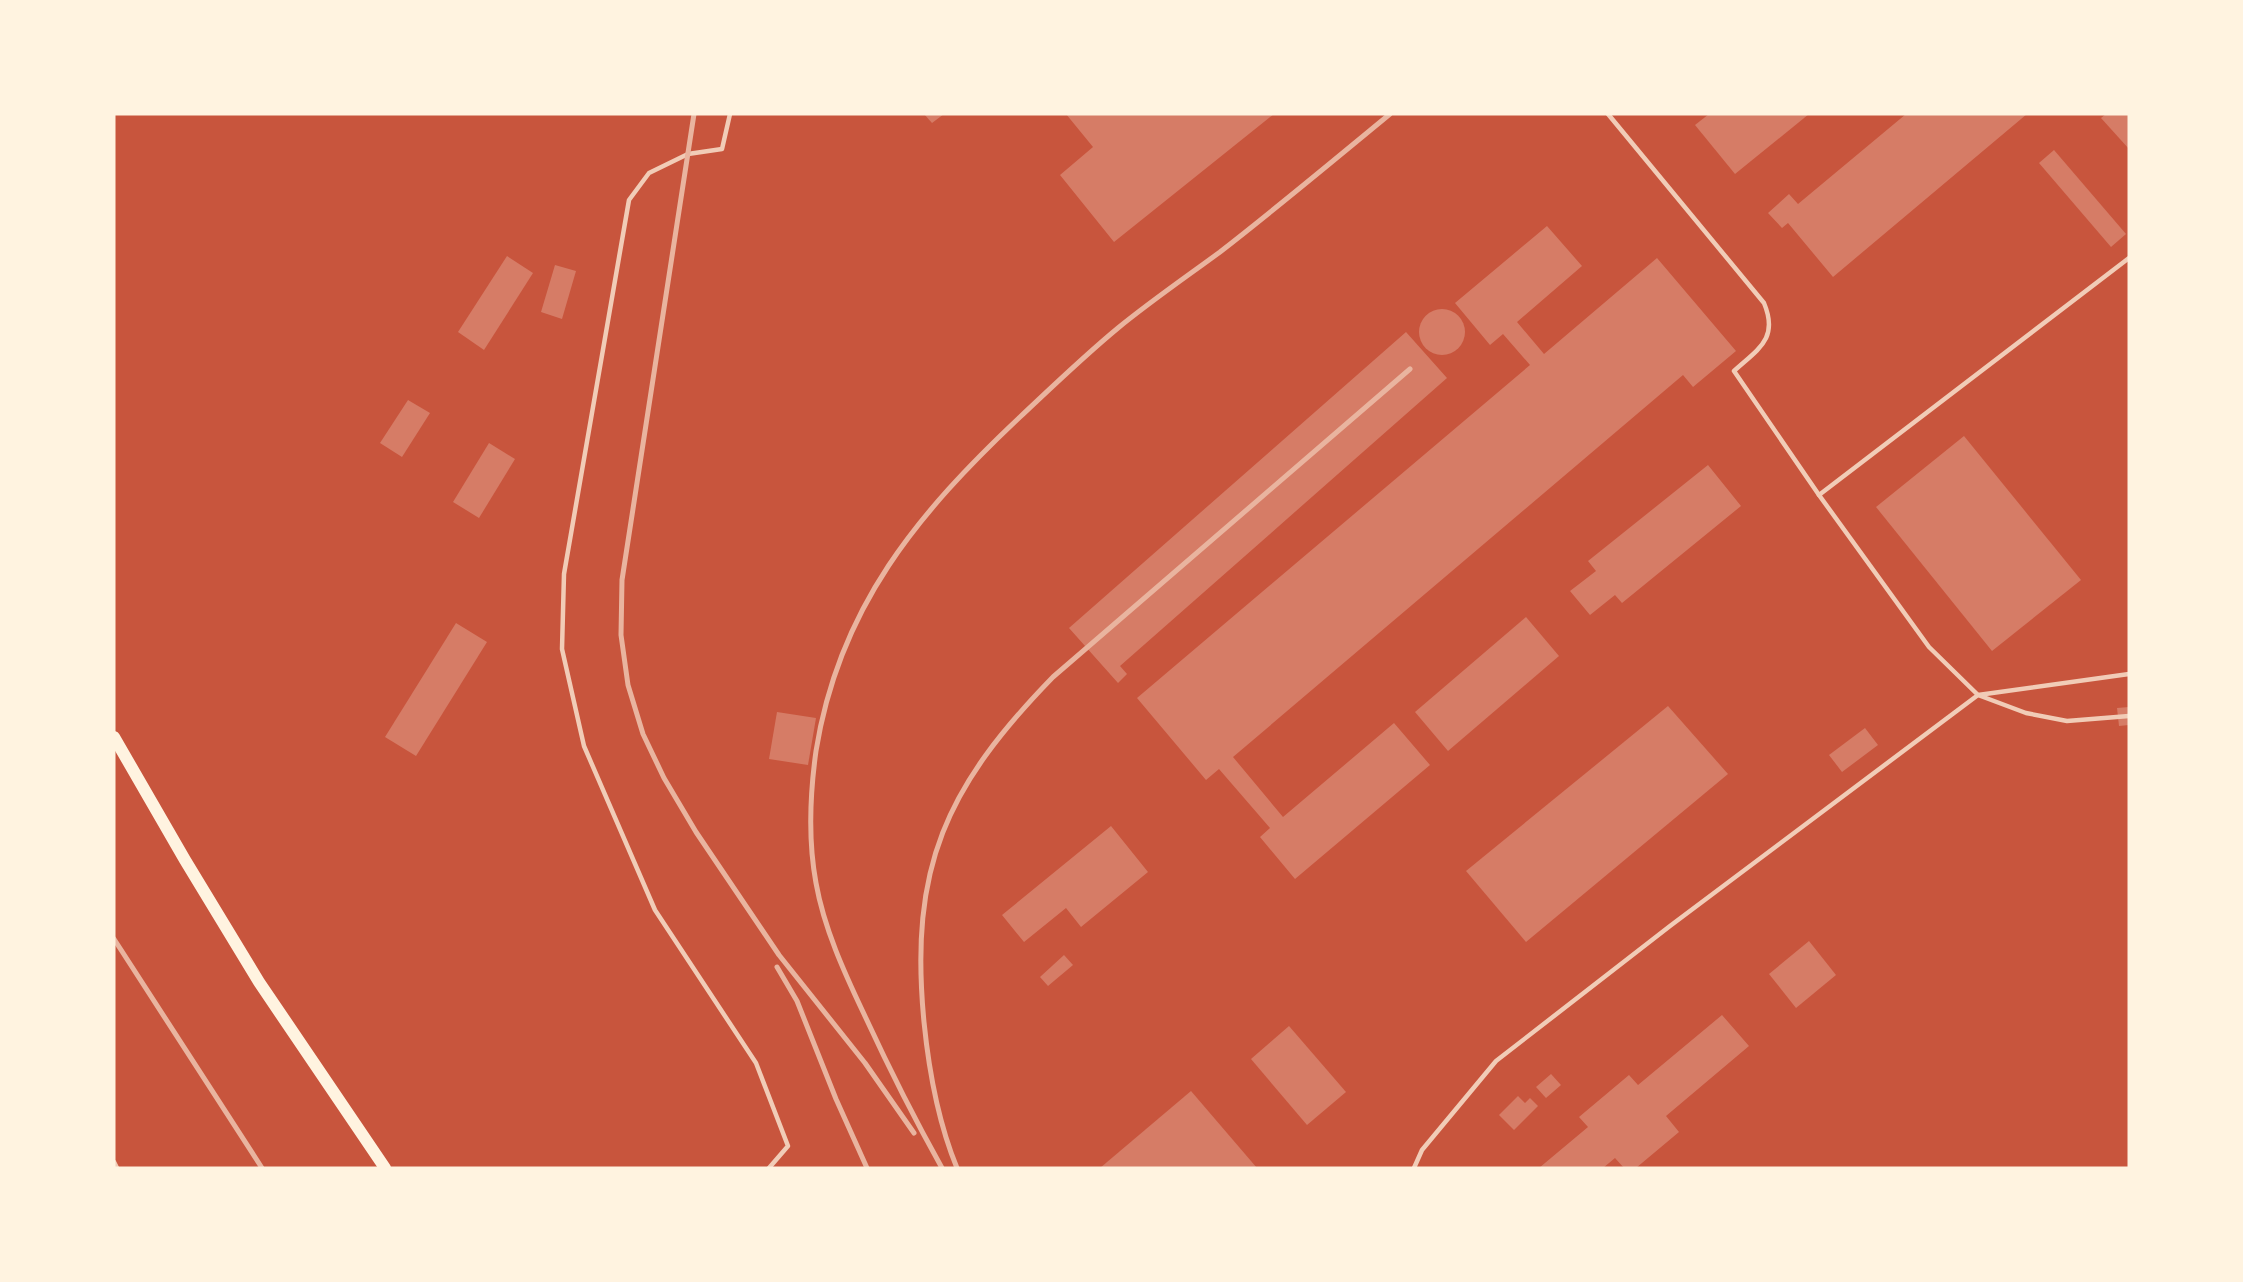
<svg xmlns="http://www.w3.org/2000/svg" width="2243" height="1282" font-family="'Open Sans',sans-serif">
<style>
.building{fill:#d67c66}
.lines{fill:none;stroke-linecap:round;stroke-linejoin:round}
.service{stroke:#f1ccb7;stroke-width:4.5}
.secondary{stroke:#fff3e0;stroke-width:12}
.rail{stroke:#e9b49f;stroke-width:5}
</style>
<rect width="100%" height="100%" fill="#c8553d"/>
<g class="building">
<polygon points="924,114 944,114 932,123"/>
<polygon points="1066,114 1274,114 1114,242 1060,175 1093,147"/>
<polygon points="1709,114 1809,114 1735,174 1695,125"/>
<polygon points="1906,114 2027,114 1833,277 1788,223 1782,228 1768,213 1789,194 1798,204"/>
<polygon points="2106,114 2129,114 2129,149 2101,118"/>
<polygon points="2054,150 2126,234 2111,247 2039,163"/>
<polygon points="1547,226 1582,266 1517,322 1544,354 1657,258 1736,351 1693,387 1683,375 1233,757 1283,817 1394,723 1430,765 1295,879 1260,837 1270,828 1219,769 1206,780 1137,698 1530,365 1503,334 1490,345 1455,303"/>
<polygon points="507,256 533,273 484,350 458,332"/>
<polygon points="555,265 576,271 562,319 541,312"/>
<circle cx="1442" cy="332" r="23"/>
<polygon points="1406,332 1447,378 1120,666 1127,674 1118,683 1069,628"/>
<polygon points="408,400 430,413 402,457 380,443"/>
<polygon points="1964,436 2081,580 1992,651 1876,507"/>
<polygon points="489,443 515,459 479,518 453,502"/>
<polygon points="1708,465 1741,506 1622,603 1615,595 1590,615 1570,591 1596,571 1588,561"/>
<polygon points="1526,617 1559,656 1448,751 1415,712"/>
<polygon points="456,623 487,642 416,756 385,737"/>
<polygon points="1668,706 1728,774 1526,942 1466,871"/>
<polygon points="2129,707 2129,725 2119,726 2117,708"/>
<polygon points="777,712 816,718 808,765 769,759"/>
<polygon points="1865,728 1878,745 1842,772 1829,755"/>
<polygon points="1111,826 1148,872 1081,927 1066,908 1024,942 1002,915"/>
<polygon points="1809,941 1836,975 1796,1008 1769,974"/>
<polygon points="1064,955 1073,965 1048,986 1040,977"/>
<polygon points="1722,1015 1749,1046 1666,1116 1679,1132 1636,1168 1624,1168 1615,1158 1603,1168 1539,1168 1588,1127 1579,1117 1629,1075 1638,1085"/>
<polygon points="1289,1026 1346,1092 1307,1125 1251,1059"/>
<polygon points="1551,1074 1561,1085 1546,1098 1536,1087"/>
<polygon points="1191,1091 1257,1168 1100,1168"/>
<polygon points="1518,1096 1525,1103 1530,1098 1538,1106 1514,1130 1499,1115"/>
</g>
<g class="lines">
<g class="service">
<polyline points="730,114 722,149 688,154 649,173 629,200 564,574 562,649 584,746 655,910 756,1063 788,1146 769,1168"/>
<path d="M 1608,114 L 1764,303 C 1779,339 1758,349 1734,371 L 1819,495"/>
<polyline points="2129,258 1819,495 1929,647 1978,695 2129,674"/>
<polyline points="114,1162 117,1168"/>
<polyline points="1414,1168 1422,1150 1496,1061 1670,926 1978,695 2026,713 2067,721 2129,716"/>
</g>
<polyline class="secondary" points="114,737 185,860 259,982 385,1168"/>
<g class="rail">
<polyline points="694,114 622,580 621,635 628,685 643,734 664,778 696,832 779,955 865,1063 914,1133"/>
<polyline points="114,939 262,1168"/>
<polyline points="777,967 797,1001 836,1099 867,1168"/>
<path d="M 942,1168 C 914,1118 888,1066 864,1014 C 844,972 824,928 816,883 C 808,840 810,794 816,751 C 839,607 918,513 1020,417 C 1052,387 1084,356 1118,328 C 1151,301 1186,277 1220,252 C 1278,207 1334,160 1390,114"/>
<path d="M 957,1168 C 938,1122 929,1072 924,1022 C 909,867 946,787 1053,677 L 1410,369"/>
</g>
</g>
<rect width="2243" height="1282" fill="none" stroke="#fff3e0" stroke-width="231"/>
</svg>
